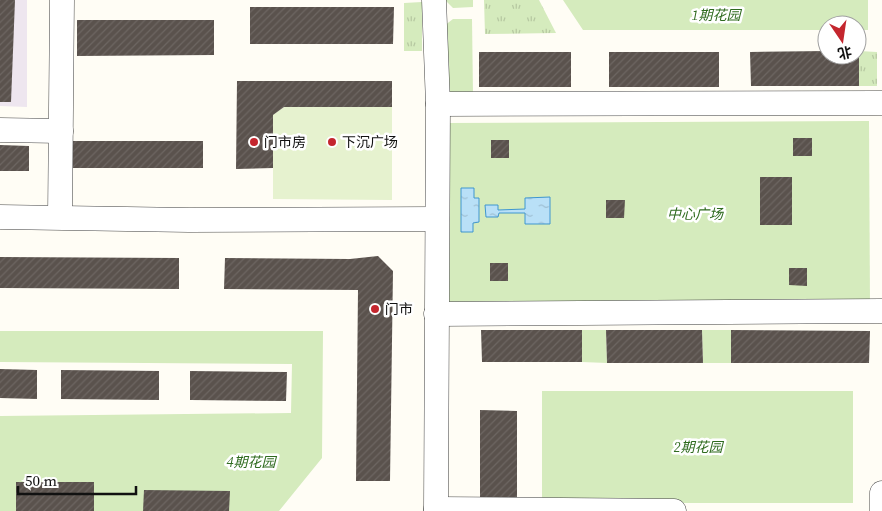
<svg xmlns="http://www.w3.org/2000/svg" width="882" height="511" font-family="'Source Serif 4','Noto Sans SC',serif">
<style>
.industrial{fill:#eee6ef}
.grass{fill:url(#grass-tufts)}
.garden{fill:#d5ebbd}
.pitch{fill:#e6f2cf}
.water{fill:url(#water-ripples);stroke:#3f96cf}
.building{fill:url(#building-hatch)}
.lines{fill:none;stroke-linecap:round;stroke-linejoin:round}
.minor-casing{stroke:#444;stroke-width:25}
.minor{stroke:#fff;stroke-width:24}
.poi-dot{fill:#c4262e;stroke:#fff;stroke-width:2}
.labels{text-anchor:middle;stroke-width:5;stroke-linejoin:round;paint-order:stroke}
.park-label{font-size:14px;font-style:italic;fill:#2f6b1f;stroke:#fff}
.poi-label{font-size:14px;fill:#111;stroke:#fff;text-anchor:start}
</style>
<defs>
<pattern id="grass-tufts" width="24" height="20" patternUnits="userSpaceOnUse" patternTransform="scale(1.25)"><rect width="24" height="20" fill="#d5ebbd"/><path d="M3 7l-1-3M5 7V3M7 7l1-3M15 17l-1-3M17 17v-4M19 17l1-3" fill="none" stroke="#b6c8a1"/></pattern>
<pattern id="water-ripples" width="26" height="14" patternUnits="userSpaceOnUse" patternTransform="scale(1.25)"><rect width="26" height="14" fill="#b9e0f7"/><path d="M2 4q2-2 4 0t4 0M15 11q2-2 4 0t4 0" fill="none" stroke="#9ebfd3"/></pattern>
<pattern id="building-hatch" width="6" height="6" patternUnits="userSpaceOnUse" patternTransform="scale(1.25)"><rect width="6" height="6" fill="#5a524d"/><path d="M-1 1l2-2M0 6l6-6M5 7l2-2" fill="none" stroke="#6d6662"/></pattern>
</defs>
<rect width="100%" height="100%" fill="#fffdf5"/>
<polygon class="industrial" points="0,0 27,0 27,107 0,106"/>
<g class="grass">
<polygon points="484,0 539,0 556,33 485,34"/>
<polygon points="422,2 422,51 404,51 404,3"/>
<polygon points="859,51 877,52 877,86 859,86"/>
</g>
<g class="garden">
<polygon points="445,0 473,0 473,7 453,8"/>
<polygon points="563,0 868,0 868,30 857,30 857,25 827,25 827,30 583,30"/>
<polygon points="453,19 472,19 473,95 453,95 444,85 444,26"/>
<polygon points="869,121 870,305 447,309 446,123"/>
<polygon points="582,330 606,330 607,363 582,362"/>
<polygon points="702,330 731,330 731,363 703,363"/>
<polygon points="0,331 323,331 322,458 279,511 0,511 0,416 291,413 292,364 0,362"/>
<rect x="542" y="391" width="311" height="112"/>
</g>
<polygon class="pitch" points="284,107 392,107 392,200 273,199 273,115"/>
<g class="water">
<polygon points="461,188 474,188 474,198 479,198 479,222 473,223 473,232 461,232"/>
<polygon points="550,197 550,224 525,224 525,213 499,213 498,217 486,217 485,205 498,205 498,210 525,209 525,198"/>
</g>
<g class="building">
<polygon points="0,0 15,0 11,102 0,102"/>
<polygon points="250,7 394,7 393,44 250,44"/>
<polygon points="77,20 214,20 214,55 77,56"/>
<polygon points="827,51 827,55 859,55 859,86 751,86 750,52"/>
<rect x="479" y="52" width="92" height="35"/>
<rect x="609" y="52" width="110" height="35"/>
<polygon points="237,81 392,81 392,107 284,107 273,115 273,168 236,169"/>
<rect x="793" y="138" width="19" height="18"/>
<rect x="491" y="140" width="18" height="18"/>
<rect x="70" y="141" width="133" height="27"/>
<polygon points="0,145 29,146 29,171 0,171"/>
<rect x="760" y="177" width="32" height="48"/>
<polygon points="606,200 625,200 624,218 606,218"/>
<polygon points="378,256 393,271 390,481 356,481 358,290 224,289 225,258 350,259"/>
<polygon points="0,257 179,258 179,289 0,288"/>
<rect x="490" y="263" width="18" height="18"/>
<polygon points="789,268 807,268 807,286 789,285"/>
<polygon points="481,330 582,330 582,362 482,362"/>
<polygon points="606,330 702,330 703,363 607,363"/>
<polygon points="731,330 870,331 869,363 731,363"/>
<polygon points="0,369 37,370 37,399 0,398"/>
<polygon points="61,370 159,371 159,400 61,399"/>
<polygon points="190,371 287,372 286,401 190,400"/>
<polygon points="480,410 517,411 517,499 480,499"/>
<rect x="16" y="482" width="78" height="29"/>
<polygon points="144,490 230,491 229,511 143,511"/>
</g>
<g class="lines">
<g class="minor-casing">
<g id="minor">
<polyline points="434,0 438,104 436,511"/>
<polyline points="438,104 882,103"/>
<polyline points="0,130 61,131"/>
<polyline points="0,217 189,220 437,219"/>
<polyline points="60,217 62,0"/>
<polyline points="436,314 882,311"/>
<polyline points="436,509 674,511"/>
<polyline points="882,511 882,493"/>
</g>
</g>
<use href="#minor" class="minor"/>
</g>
<g class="poi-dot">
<circle cx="254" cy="142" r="5"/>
<circle cx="332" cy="142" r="5"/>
<circle cx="375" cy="309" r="5"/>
</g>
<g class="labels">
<g class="park-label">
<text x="716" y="20">1期花园</text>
<text x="695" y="219">中心广场</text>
<text x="698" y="452">2期花园</text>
<text x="251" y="467">4期花园</text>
</g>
<g class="poi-label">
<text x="264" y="147">门市房</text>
<text x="342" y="147">下沉广场</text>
<text x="385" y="314">门市</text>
</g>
</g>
<g transform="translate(842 40) rotate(167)"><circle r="24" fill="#ffffff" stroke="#a0a0a0"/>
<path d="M0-4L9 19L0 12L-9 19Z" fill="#c4262e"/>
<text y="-8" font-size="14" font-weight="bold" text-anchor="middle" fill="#111111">北</text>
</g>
<path d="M18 486v8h118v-8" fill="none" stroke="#111111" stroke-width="2.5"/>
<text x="25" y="486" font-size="15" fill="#111111" stroke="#ffffff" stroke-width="4" paint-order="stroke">50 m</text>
</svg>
